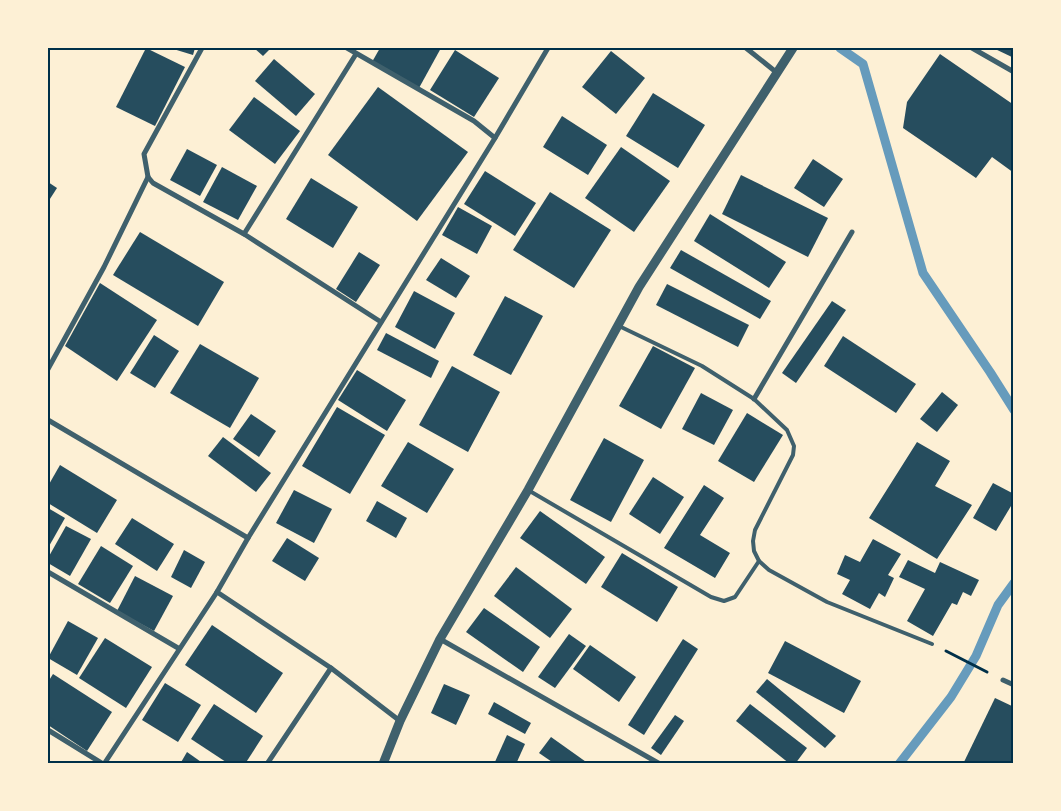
<svg xmlns="http://www.w3.org/2000/svg" width="1061" height="811" font-family="'IBM Plex Serif',serif">
<style>
.lines{fill:none;stroke-linecap:round;stroke-linejoin:round}
.stream{stroke:#669bbc;stroke-width:9}
.building{fill:#264d5e}
.path{stroke:#003049;stroke-width:3}
.service{stroke:#3f606c;stroke-width:4}
.minor{stroke:#3f606c;stroke-width:5}
.tertiary{stroke:#3f606c;stroke-width:9}
.neatline{fill:none;stroke:#003049;stroke-width:2}
</style>
<rect width="100%" height="100%" fill="#fdf0d5"/>
<g class="lines">
<g class="stream">
<polyline points="840,48 863,64 923,273 990,372 1014,410"/>
<polyline points="899,764 951,697 976,656 998,605 1014,583"/>
</g>
</g>
<g class="building">
<polygon points="146,48 185,67 155,126 116,107"/>
<polygon points="170,48 195,48 193,55"/>
<polygon points="254,48 271,48 263,56"/>
<polygon points="380,48 441,48 419,88 372,62"/>
<polygon points="993,48 1014,48 1014,58"/>
<polygon points="455,50 499,78 474,117 430,90"/>
<polygon points="611,51 645,78 616,114 582,87"/>
<polygon points="940,54 1014,105 1014,173 992,157 976,178 903,128 907,102"/>
<polygon points="274,59 315,94 296,116 255,81"/>
<polygon points="378,87 468,152 417,221 328,155"/>
<polygon points="653,93 705,125 678,168 626,136"/>
<polygon points="254,97 300,131 275,164 229,130"/>
<polygon points="562,116 607,145 588,175 543,147"/>
<polygon points="621,147 670,181 634,232 585,198"/>
<polygon points="187,149 217,165 200,196 170,180"/>
<polygon points="813,159 843,179 824,207 794,188"/>
<polygon points="222,167 257,186 238,220 203,202"/>
<polygon points="485,171 536,203 515,236 464,204"/>
<polygon points="741,175 828,218 808,257 722,214"/>
<polygon points="311,178 358,207 333,248 286,219"/>
<polygon points="48,182 57,188 48,202"/>
<polygon points="550,192 611,230 574,288 513,250"/>
<polygon points="458,207 492,226 477,254 442,235"/>
<polygon points="710,214 786,262 769,288 694,241"/>
<polygon points="140,232 224,282 198,326 113,275"/>
<polygon points="681,250 771,301 760,319 670,268"/>
<polygon points="359,252 380,265 356,302 336,289"/>
<polygon points="441,258 470,276 456,298 426,280"/>
<polygon points="100,283 157,320 117,381 65,346"/>
<polygon points="667,284 749,325 738,347 656,305"/>
<polygon points="414,291 455,313 435,349 395,327"/>
<polygon points="505,296 543,316 511,375 473,355"/>
<polygon points="832,301 846,310 796,383 782,373"/>
<polygon points="386,333 439,361 431,378 377,350"/>
<polygon points="154,335 179,351 155,388 130,373"/>
<polygon points="843,336 916,384 896,413 824,366"/>
<polygon points="200,344 259,378 230,428 170,393"/>
<polygon points="653,346 695,368 661,429 619,406"/>
<polygon points="452,366 500,392 468,452 419,425"/>
<polygon points="357,370 406,400 387,431 338,400"/>
<polygon points="942,392 958,405 937,432 920,419"/>
<polygon points="701,393 733,410 714,445 682,429"/>
<polygon points="337,407 385,435 350,494 302,466"/>
<polygon points="747,413 783,435 754,482 718,461"/>
<polygon points="251,414 276,431 259,457 233,439"/>
<polygon points="223,437 271,473 256,492 208,456"/>
<polygon points="604,438 644,460 611,522 570,500"/>
<polygon points="408,442 454,469 427,513 381,486"/>
<polygon points="917,442 950,461 935,486 972,505 937,559 869,518"/>
<polygon points="60,465 117,500 97,533 48,503 48,486"/>
<polygon points="653,477 684,497 660,534 629,514"/>
<polygon points="993,483 1014,494 1014,501 996,531 973,518"/>
<polygon points="704,485 724,498 700,535 730,553 715,578 664,548"/>
<polygon points="294,490 332,509 314,543 276,523"/>
<polygon points="377,501 407,518 396,538 366,521"/>
<polygon points="48,508 65,518 48,548"/>
<polygon points="540,511 605,557 586,584 520,538"/>
<polygon points="132,518 174,544 157,571 115,544"/>
<polygon points="66,526 91,539 70,576 48,563 48,558"/>
<polygon points="287,538 319,558 305,581 272,561"/>
<polygon points="873,539 901,554 888,575 894,578 885,597 879,593 870,609 842,594 850,580 837,574 845,555 860,562"/>
<polygon points="101,546 133,566 110,603 78,584"/>
<polygon points="184,550 205,562 191,588 171,577"/>
<polygon points="622,553 678,587 657,622 601,587"/>
<polygon points="908,560 935,573 940,562 979,580 971,596 963,592 957,605 952,603 933,636 907,621 925,589 899,577"/>
<polygon points="516,567 572,609 550,638 494,596"/>
<polygon points="135,576 173,596 154,631 117,611"/>
<polygon points="484,608 540,647 523,672 466,632"/>
<polygon points="68,621 98,638 77,675 48,658"/>
<polygon points="212,625 283,673 256,713 185,665"/>
<polygon points="569,634 586,646 555,688 538,677"/>
<polygon points="105,638 152,667 126,708 79,678"/>
<polygon points="683,639 698,649 644,735 628,725"/>
<polygon points="785,641 861,681 844,713 768,673"/>
<polygon points="590,645 636,677 619,702 573,669"/>
<polygon points="53,674 112,712 87,751 48,725 48,682"/>
<polygon points="767,679 836,736 825,748 756,692"/>
<polygon points="165,683 201,705 178,742 142,720"/>
<polygon points="444,684 470,695 456,725 431,713"/>
<polygon points="995,698 1014,707 1014,764 963,764"/>
<polygon points="494,702 531,723 525,734 488,714"/>
<polygon points="214,704 263,736 245,764 229,764 191,739"/>
<polygon points="750,704 807,748 795,764 790,764 736,721"/>
<polygon points="675,715 684,721 661,755 651,748"/>
<polygon points="507,735 525,744 516,764 494,764"/>
<polygon points="551,737 589,764 555,764 539,753"/>
<polygon points="187,752 204,764 180,764"/>
</g>
<g class="lines">
<polyline class="path" points="946,651 987,672"/>
<g class="service">
<polyline points="619,326 702,366 754,399 787,430 794,446 793,455 755,530 753,541 754,551 759,561 769,570 827,602 932,644"/>
<polyline points="528,490 711,597 724,601 735,597 759,561"/>
</g>
<g class="minor">
<polyline points="202,48 144,154 148,177 153,183 244,234 381,322"/>
<polyline points="347,48 474,121 495,138"/>
<polyline points="746,48 776,72"/>
<polyline points="972,48 1014,72"/>
<polyline points="244,234 356,54"/>
<polyline points="48,369 104,267 148,177"/>
<polyline points="754,399 852,232"/>
<polyline points="48,420 248,538"/>
<polyline points="48,572 178,648"/>
<polyline points="217,592 331,668 400,721"/>
<polyline points="440,639 660,764"/>
<polyline points="1003,680 1014,685"/>
<polyline points="48,730 103,764"/>
<polyline points="104,764 217,592 248,538 495,138 548,48"/>
<polyline points="267,764 331,668"/>
</g>
<polyline class="tertiary" points="383,764 400,721 440,639 528,490 639,287 793,48"/>
</g>
<rect width="1061" height="811" fill="none" stroke="#fdf0d5" stroke-width="98"/>
<rect x="49" y="49" width="963" height="713" class="neatline"/>
</svg>
